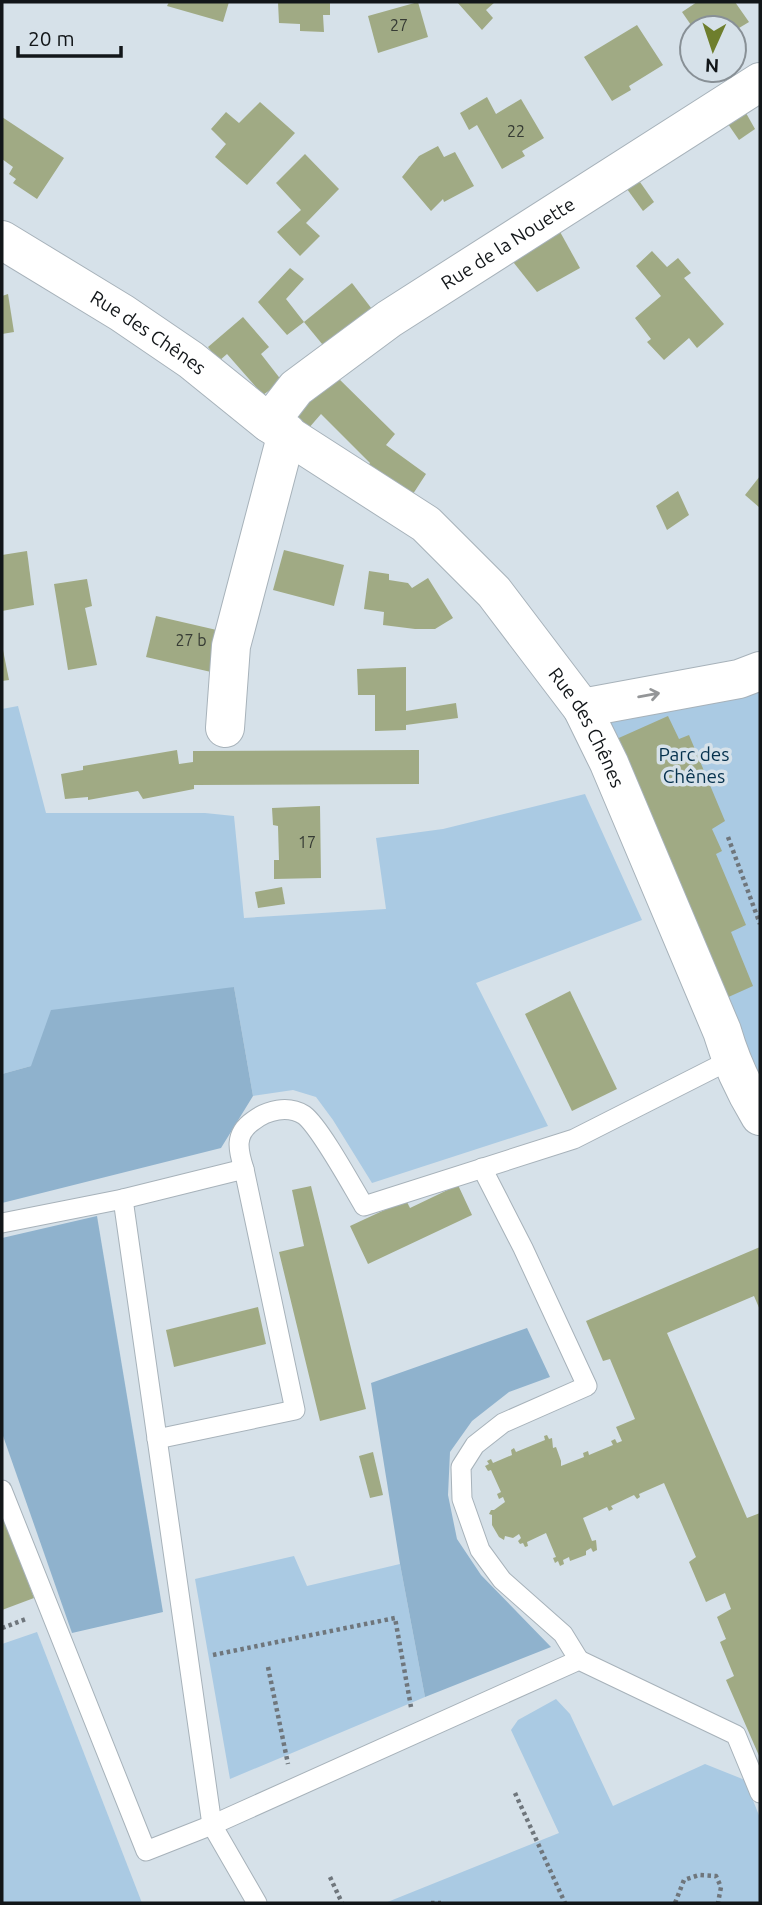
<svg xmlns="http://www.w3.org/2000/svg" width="762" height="1905" font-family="Ubuntu,sans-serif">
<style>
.green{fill:#aacae3}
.forest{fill:#8fb2cd}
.building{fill:#a0aa84}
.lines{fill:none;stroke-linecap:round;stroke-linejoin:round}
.service-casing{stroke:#a7b2ba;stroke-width:21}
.minor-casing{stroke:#a7b2ba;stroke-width:40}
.path{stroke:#6f767c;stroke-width:4.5;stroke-dasharray:3.5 3.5;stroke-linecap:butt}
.service{stroke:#fff;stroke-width:19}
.minor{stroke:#fff;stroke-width:38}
.oneway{stroke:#949698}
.labels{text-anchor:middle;stroke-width:7;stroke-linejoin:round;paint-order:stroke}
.number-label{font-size:16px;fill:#363b34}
.street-label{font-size:19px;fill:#121619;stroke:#d6e1e9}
.park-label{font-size:19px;fill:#05314d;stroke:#d6e1e9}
</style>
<rect width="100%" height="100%" fill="#d6e1e9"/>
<g class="green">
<polygon points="760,687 760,1083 596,715"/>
<polygon points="18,706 46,813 205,813 234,816 244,918 386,909 376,838 443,829 585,794 642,920 476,983 548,1126 372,1183 333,1120 316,1097 293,1090 253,1096 234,987 31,1066 2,1074 2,709"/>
<polygon points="294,1556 307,1586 400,1564 425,1697 230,1779 195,1579"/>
<polygon points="37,1632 142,1903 2,1903 2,1644"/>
<polygon points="556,1699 570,1714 613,1806 705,1764 745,1780 760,1818 760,1903 385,1903 559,1833 511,1730 518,1720"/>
</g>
<g class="forest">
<polygon points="234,987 253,1096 221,1148 2,1203 2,1074 31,1066 51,1010"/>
<polygon points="97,1216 163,1612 72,1633 2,1433 2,1238"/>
<polygon points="527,1328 550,1377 509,1392 472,1421 450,1452 448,1495 457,1539 481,1575 551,1647 425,1697 400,1564 371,1383"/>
</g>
<g class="building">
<polygon points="169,2 229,2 223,22 167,6"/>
<polygon points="278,2 330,2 330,15 323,15 324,32 300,31 300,24 279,23"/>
<polygon points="418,2 428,37 378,53 368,16"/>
<polygon points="457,2 495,2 486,10 493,18 482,30"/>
<polygon points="697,2 735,2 749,22 734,31 734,28 693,28 682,12"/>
<polygon points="637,25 663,65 629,86 631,90 612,101 584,57"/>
<polygon points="487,97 496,114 521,99 544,138 522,151 525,156 502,169 477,125 469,130 460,113"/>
<polygon points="260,102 295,133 247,185 215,157 226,144 211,129 226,112 239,123"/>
<polygon points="746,113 755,129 739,140 728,124"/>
<polygon points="2,117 64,158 37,199 13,183 16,179 9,174 13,167 2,159"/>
<polygon points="438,146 444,157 455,152 474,186 444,202 443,199 431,211 402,177 419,156"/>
<polygon points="305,154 339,189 306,223 320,236 300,256 277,232 301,210 276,183"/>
<polygon points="640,182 654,202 643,211 627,189"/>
<polygon points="559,230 580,268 537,292 510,258"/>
<polygon points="652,251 667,267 678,258 691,273 684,278 724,324 697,348 689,338 664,360 647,342 651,339 635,318 661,296 636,266"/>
<polygon points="290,268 304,279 286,299 304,322 287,335 258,302"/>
<polygon points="352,283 375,313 327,350 304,322"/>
<polygon points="8,294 14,332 2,334 2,296"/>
<polygon points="243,317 269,347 261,354 282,381 263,395 227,354 219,361 208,347"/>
<polygon points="335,375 395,434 386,445 426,474 411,497 365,470 370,463 321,414 308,429 294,419"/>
<polygon points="760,476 760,508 745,495"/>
<polygon points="678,491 689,515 667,530 656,506"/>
<polygon points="284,550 344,565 334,606 273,590"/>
<polygon points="27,551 34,605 2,611 2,555"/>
<polygon points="369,571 389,574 389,580 408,583 412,588 428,578 453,618 435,629 415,629 383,625 384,612 364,609"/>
<polygon points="87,579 92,606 85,608 97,665 68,670 54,584"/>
<polygon points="156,616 221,631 211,672 146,657"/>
<polygon points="2,645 9,680 2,681"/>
<polygon points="406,667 406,711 456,703 458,718 406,725 406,730 375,731 375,695 358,695 357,669"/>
<polygon points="668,716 679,739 689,735 725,821 712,829 722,851 716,854 746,925 731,932 753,986 724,999 612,741"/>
<polygon points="177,750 179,764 193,762 193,751 419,750 419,784 194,785 194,789 143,799 138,791 88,800 88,797 65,799 61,774 83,770 83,766"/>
<polygon points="320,806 321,878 274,879 274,860 279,860 278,826 273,825 272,808"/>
<polygon points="282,887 285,904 258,908 255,892"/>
<polygon points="570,991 617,1089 572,1111 525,1014"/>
<polygon points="458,1185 472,1215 368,1264 350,1226 406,1200 410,1208"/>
<polygon points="311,1186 366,1409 320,1421 279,1252 304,1246 292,1190"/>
<polygon points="760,1247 760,1310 754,1296 667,1333 747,1518 760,1513 760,1758 726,1680 734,1676 720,1642 726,1639 717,1617 731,1609 725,1593 706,1602 689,1562 696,1557 664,1483 639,1494 640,1497 637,1499 634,1495 611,1506 613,1509 609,1511 607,1507 583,1518 592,1541 596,1540 597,1550 593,1552 591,1548 586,1551 586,1555 570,1561 569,1557 563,1560 564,1564 560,1566 558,1561 555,1563 553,1558 556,1557 546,1533 527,1542 528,1546 525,1547 523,1543 520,1544 518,1541 521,1538 519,1534 513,1538 505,1536 504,1540 499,1537 492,1525 492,1515 489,1514 491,1510 494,1510 505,1502 503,1497 499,1499 497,1494 501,1492 491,1470 488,1471 485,1466 489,1464 487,1461 491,1459 493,1463 512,1455 511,1450 514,1448 516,1452 545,1440 544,1436 547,1435 549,1439 552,1438 553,1448 556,1447 561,1461 561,1466 584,1457 583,1453 588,1451 589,1455 613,1445 611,1441 615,1439 617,1443 622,1441 616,1427 635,1419 610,1359 603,1361 586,1321"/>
<polygon points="258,1307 266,1344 174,1367 166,1330"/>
<polygon points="373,1452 383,1495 370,1498 359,1456"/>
<polygon points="2,1512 34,1598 2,1610"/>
</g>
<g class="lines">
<g class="service-casing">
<g id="service">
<polyline points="482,1168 523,1248 587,1386 503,1423 475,1445 461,1467 462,1499 480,1550 502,1580 563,1634 579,1660"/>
<path d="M 244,1169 C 238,1150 234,1134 253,1121 C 267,1110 288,1105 304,1115 C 320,1127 352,1186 364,1206 L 574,1139 L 730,1060"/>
<polyline points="123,1199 244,1169 295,1410 157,1439"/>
<polyline points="2,1223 123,1199 212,1825 257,1903"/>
<polyline points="2,1490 146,1851 212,1825 579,1660 736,1735 760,1793"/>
</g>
</g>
<g class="minor-casing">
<g id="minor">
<path id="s1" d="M 2,240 L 122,313 L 191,360 L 269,423 L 426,524 L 494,592 L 582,708 L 609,763 L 722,1031 C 731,1062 743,1088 760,1116"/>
<path id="s2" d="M 269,423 L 296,388 L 389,319 L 760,82"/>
<polyline points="582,708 739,679 760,671"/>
<polyline points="225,728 231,646 287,433"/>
</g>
</g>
<g class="path">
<polyline points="728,837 760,924"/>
<polyline points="2,1628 26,1619"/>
<polyline points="213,1655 395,1618 411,1707"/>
<polyline points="268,1667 288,1764"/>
<polyline points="515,1793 565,1903"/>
<polyline points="330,1877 342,1903"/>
<polyline points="431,1903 441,1903"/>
<polyline points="675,1903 684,1880 699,1875 716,1876 721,1887 718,1903"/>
</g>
<use href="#service" class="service"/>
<use href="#minor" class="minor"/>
</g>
<defs><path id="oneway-shaft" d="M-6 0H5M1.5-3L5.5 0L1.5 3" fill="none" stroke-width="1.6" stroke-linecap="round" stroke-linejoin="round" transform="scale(1.75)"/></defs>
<use class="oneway" href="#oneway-shaft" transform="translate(649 695) rotate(-10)"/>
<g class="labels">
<g class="number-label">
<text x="399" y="31">27</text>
<text x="516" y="137">22</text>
<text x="191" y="646">27 b</text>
<text x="307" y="848">17</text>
</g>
<g class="street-label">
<text dy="7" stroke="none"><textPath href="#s2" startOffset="301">Rue de la Nouette</textPath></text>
<text dy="7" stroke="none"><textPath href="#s1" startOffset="173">Rue des Chênes</textPath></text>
<text dy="7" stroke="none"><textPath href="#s1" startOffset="772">Rue des Chênes</textPath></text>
</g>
<g class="park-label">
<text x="694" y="761">Parc des<tspan x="694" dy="22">Chênes</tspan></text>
</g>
</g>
<rect width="762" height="1905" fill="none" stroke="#121619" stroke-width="7"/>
<g transform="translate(713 49) rotate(183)"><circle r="33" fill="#d6e1e9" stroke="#889096" stroke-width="2"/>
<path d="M0-5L12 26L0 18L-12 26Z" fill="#6e7e2d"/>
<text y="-10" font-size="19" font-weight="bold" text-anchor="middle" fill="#121619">N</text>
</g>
<path d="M18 46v10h103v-10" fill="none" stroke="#121619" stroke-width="3.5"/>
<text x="28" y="46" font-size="21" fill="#121619" stroke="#d6e1e9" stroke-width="5" paint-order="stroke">20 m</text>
</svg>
